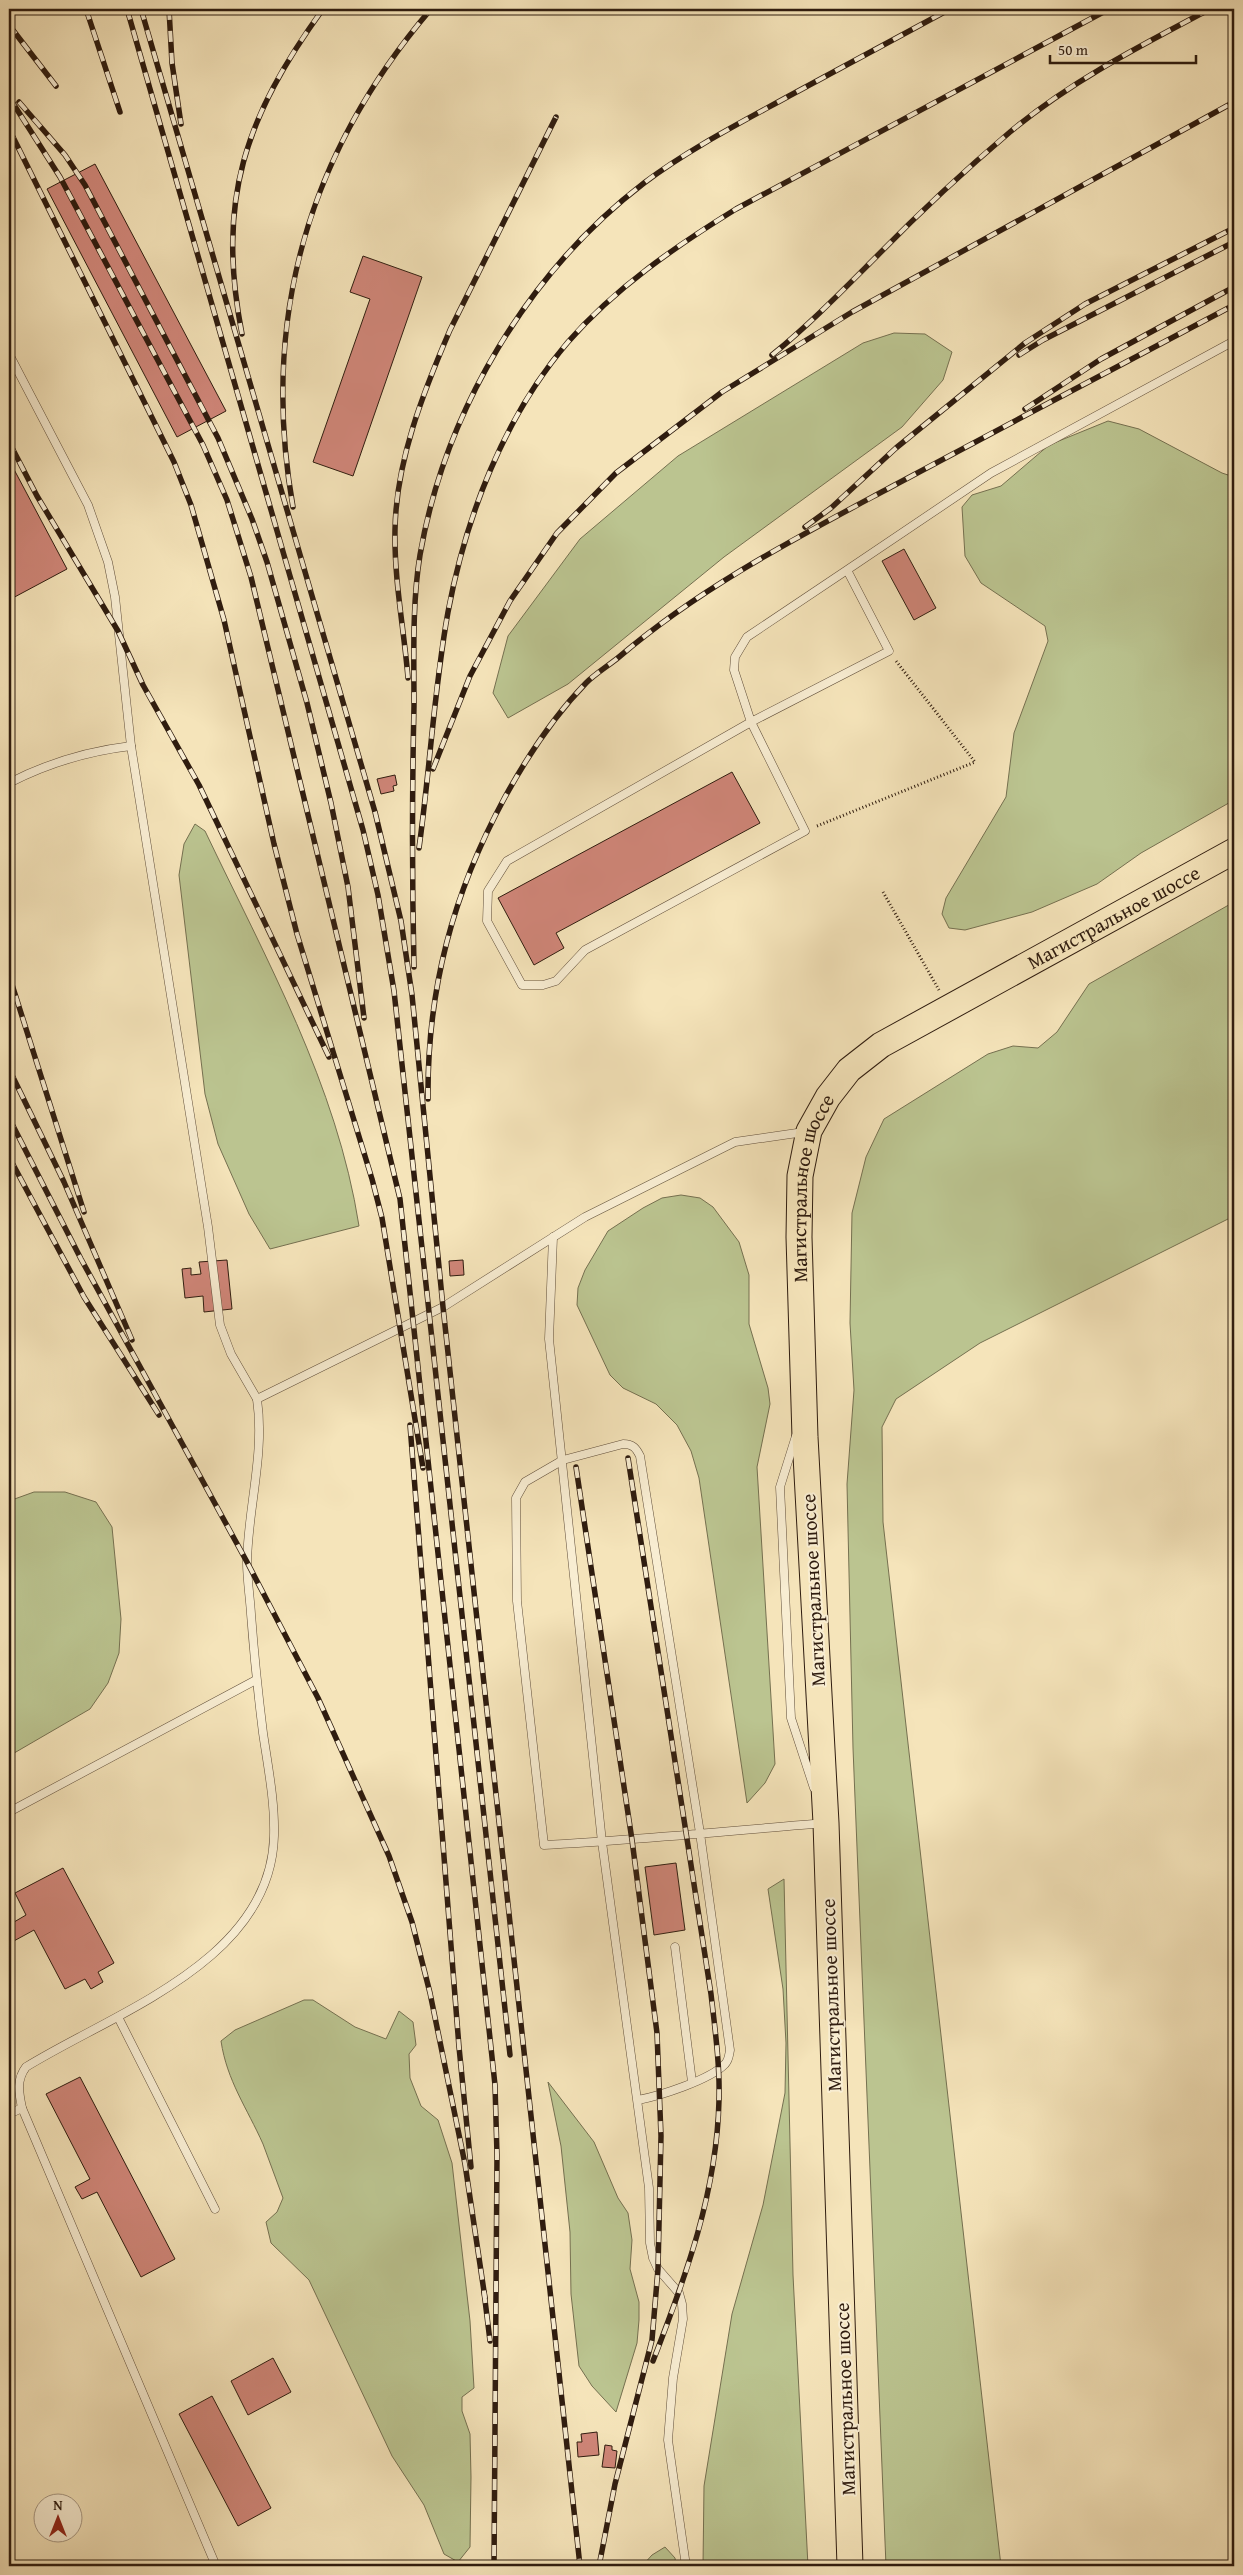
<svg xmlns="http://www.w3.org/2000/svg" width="1243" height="2575" font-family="'Gentium Book Plus',serif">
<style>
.green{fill:#bbc490;stroke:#757050}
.building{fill:#d08679;stroke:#2f1c0f}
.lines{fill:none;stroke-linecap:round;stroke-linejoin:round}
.service-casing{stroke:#604e3a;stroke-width:9}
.primary-casing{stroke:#2f1c0f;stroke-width:27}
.path{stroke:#2f1c0f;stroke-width:3;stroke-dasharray:1 2.5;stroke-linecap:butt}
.service{stroke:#f8edd2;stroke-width:8}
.primary{stroke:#f5e4ba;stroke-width:25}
.rail-casing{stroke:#2f1c0f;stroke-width:5.5}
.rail{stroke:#f8edd2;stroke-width:4;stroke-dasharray:11;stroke-linecap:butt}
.labels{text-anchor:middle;stroke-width:4;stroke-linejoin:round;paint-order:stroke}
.street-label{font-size:20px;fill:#2f1c0f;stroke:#f8edd2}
</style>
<rect width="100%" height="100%" fill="#f5e4ba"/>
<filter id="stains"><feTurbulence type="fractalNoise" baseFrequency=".004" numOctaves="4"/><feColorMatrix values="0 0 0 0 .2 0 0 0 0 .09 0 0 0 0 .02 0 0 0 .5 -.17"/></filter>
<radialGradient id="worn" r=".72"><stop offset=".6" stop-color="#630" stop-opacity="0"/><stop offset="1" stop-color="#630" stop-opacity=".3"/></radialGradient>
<g class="green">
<polygon points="894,333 925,334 952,352 943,380 902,427 724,557 568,684 508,718 493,693 508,636 580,539 678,456 863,343"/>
<polygon points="1108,421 1139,429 1222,473 1234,477 1234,800 1141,853 1097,884 1032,912 965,930 949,928 942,914 946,898 1006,797 1014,733 1048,641 1045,626 981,583 965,556 962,507 972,495 1001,486 1049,445"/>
<path d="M 195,824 L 205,831 C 266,959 337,1085 359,1226 L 270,1249 L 249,1214 L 218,1144 L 205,1094 L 179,875 L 184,844 Z"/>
<polygon points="1234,902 1234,1216 980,1343 896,1399 882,1427 883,1522 1001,2566 886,2566 853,1748 847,1484 854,1390 850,1323 852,1213 866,1157 884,1119 988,1054 1013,1046 1038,1048 1057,1032 1089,984"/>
<polygon points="681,1195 700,1198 713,1207 739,1242 749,1275 749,1324 768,1388 770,1404 757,1467 775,1764 765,1783 747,1803 699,1478 691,1451 677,1425 656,1404 623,1388 610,1375 577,1305 578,1288 585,1270 608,1231 643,1208 662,1198"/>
<polygon points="34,1492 65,1492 96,1502 112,1527 121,1619 119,1653 108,1683 90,1709 9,1756 9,1501"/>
<polygon points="784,1879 793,2275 808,2566 703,2566 704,2486 732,2314 763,2205 785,2093 786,2043 783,1989 768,1889"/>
<path d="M 304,2000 L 313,2000 L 355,2027 L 386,2039 L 399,2011 L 413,2022 L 416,2045 L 409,2054 L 410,2078 L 421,2106 L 438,2120 L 452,2163 L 470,2321 L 474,2388 L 462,2397 L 462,2411 L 470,2434 L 471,2477 L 470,2547 L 458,2562 L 444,2554 L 424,2505 L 392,2456 L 309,2280 L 271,2243 L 266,2222 L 277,2212 L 283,2198 C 276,2180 270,2162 263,2144 C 247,2108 227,2081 221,2041 L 235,2030 Z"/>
<polygon points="548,2082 594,2142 618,2198 628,2213 632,2240 630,2269 639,2302 639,2320 637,2343 616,2412 592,2386 579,2366 571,2294 570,2232 561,2146"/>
<polygon points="665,2547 675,2558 676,2566 642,2566 652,2555"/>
</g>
<g class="building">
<polygon points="95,164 226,411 177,437 47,189"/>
<polygon points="363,256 422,277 353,476 313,462 370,299 350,292"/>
<polygon points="9,460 67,569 9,600"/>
<polygon points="904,549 936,608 914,620 882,561"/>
<polygon points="732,772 760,823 556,933 564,948 534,965 498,898"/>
<polygon points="395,775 397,785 393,786 394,791 381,794 377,779"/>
<polygon points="227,1260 232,1309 204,1312 203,1296 185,1298 182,1269 191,1268 191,1275 201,1274 199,1262"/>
<polygon points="463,1260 464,1275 450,1276 449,1261"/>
<polygon points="676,1863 685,1930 654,1935 645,1867"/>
<polygon points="63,1868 114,1963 98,1972 103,1982 91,1989 85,1979 65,1989 34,1930 12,1942 9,1936 9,1925 26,1915 15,1893"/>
<polygon points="80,2077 175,2259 141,2277 97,2192 82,2199 75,2187 90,2179 46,2094"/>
<polygon points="273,2358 291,2392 248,2415 231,2381"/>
<polygon points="212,2396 271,2508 238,2526 179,2414"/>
<polygon points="597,2432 599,2455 578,2457 577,2442 582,2442 581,2434"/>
<polygon points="605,2445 612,2446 612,2450 617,2451 615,2468 602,2467"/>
</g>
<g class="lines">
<g class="service-casing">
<g id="service">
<polyline points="9,354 88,505 108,562 115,597 131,746 208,1227 220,1325 231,1354 257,1399 443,1307 585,1217 735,1142 804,1132"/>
<polyline points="847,570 747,637 735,657 734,670 751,722 805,831 585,950 556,981 543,985 522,985 487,921 488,891 507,861 751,722 889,651 847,570 991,473 1234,341"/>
<path d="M 9,783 C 48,763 88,751 131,746"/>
<polyline points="553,1237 549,1339 602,1842 649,2188 650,2243 653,2258 658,2269 679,2293 682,2304 683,2319 673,2378 668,2440 686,2566"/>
<polyline points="796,1436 780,1487 791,1718 814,1788"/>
<polyline points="9,1812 256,1680"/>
<polyline points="675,1947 692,2082"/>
<polyline points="118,2017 215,2209"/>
<path d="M 638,2100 C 659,2096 710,2080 725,2064 C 729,2060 729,2055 730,2050 L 700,1833 L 640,1456 C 636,1448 633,1444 623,1444 L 563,1460 L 525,1482 L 516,1498 L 517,1601 L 544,1845 C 638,1840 731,1831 824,1823"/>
<polyline points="9,2114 22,2108"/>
<path d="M 216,2566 L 22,2108 C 19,2093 16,2080 26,2067 C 115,2012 271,1961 274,1836 C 275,1802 268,1767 263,1733 C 258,1693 254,1654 251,1614 C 250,1597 247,1579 247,1562 C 248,1507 265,1454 257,1399"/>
</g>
</g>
<g class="primary-casing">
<g id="primary">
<path id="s1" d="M 850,2566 L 826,1823 L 805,1437 L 799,1237 L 800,1176 L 809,1131 L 828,1097 L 849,1070 L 881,1045 L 1234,851"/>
</g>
</g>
<g class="path">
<polyline points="817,826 975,762 896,661"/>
<polyline points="883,892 939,990"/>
</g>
<use href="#service" class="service"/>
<use href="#primary" class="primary"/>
<g class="rail-casing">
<g id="rail">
<polyline points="86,9 120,112"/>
<polyline points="127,9 363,830 378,895 394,991 510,2055"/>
<polyline points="141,9 375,812 401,921 412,995 443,1307 580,2566"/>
<polyline points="169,9 172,63 181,124"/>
<polyline points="9,25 56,86"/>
<polyline points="9,97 60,177 203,445 227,500 251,577 400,1199 495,2085 497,2155 494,2566"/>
<polyline points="19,102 65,155 85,185 218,438 252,519 267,562 307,703 331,803 348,887 364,1018"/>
<polyline points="9,129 174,462 191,505 224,620 274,844 297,934 372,1179 382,1218 423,1468"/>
<path d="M 242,334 C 216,200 245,117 323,9"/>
<path d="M 772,355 C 810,324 843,290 877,256 C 919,213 964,171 1010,132 C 1071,81 1140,46 1210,9"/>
<polyline points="1019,355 1043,340 1234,242"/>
<polyline points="1025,409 1101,359 1234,287"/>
<polyline points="9,442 37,496 118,631 143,685 199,785 329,1057"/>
<path d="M 293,507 C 260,320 308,153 431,9"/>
<polyline points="805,527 831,508 896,448 1025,343 1085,304 1234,228"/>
<path d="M 408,678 C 404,629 394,580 395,530 C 396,461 423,393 450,330 L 556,117"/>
<polyline points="433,769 470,676 510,601 557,533 616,473 722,392 852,312 1234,102"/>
<path d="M 419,848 C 430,769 434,689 448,612 C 466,516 504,417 568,342 C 615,288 676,246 736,209 L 1109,9"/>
<path d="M 414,967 C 412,881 412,793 414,706 C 414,656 412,604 420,555 C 445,411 528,272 644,183 C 689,149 740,123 789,96 C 843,67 896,38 950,9"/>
<polyline points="9,975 84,1212"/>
<polyline points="9,1069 64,1182 132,1340"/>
<path d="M 428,1099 C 427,989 453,893 505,797 C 527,757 554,716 586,683 C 595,674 608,666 619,657 C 701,587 796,538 891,487 C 1005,426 1120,365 1234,305"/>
<polyline points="9,1118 81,1259 247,1562 318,1698 389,1856 412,1922 430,1993 465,2164 485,2298"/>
<polyline points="9,1157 84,1297 159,1415"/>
<polyline points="410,1425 459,2047 471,2167"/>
<path d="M 628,1458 L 711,1994 C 715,2029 720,2065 719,2100 C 717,2192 686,2276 653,2361"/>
<polyline points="576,1467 632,1840 657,2033 661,2136 658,2269 652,2340 615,2484 599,2566"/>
<polyline points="484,2292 490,2341"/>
</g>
</g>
<use href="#rail" class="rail"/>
</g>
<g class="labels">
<g class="street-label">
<text dy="7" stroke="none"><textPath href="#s1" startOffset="1816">Магистральное шоссе</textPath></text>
<text dy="7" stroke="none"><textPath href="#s1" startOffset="1381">Магистральное шоссе</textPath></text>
<text transform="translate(813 1590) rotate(-93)" y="7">Магистральное шоссе</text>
<text transform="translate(831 1995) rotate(-92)" y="7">Магистральное шоссе</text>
<text transform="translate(845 2399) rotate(-92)" y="7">Магистральное шоссе</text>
</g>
</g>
<rect width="1243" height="2575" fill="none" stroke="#f5e4ba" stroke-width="30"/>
<rect x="10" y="10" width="1223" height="2555" fill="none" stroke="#2f1c0f" stroke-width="2.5"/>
<rect x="15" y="15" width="1213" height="2545" fill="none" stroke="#2f1c0f"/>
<g transform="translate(58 2518)"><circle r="24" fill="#f8edd2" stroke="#a89984"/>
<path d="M0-4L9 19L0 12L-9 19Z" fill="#8f2418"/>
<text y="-8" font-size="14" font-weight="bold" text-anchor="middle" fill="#2f1c0f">N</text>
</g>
<path d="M1050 55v8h146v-8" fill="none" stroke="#2f1c0f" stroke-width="2.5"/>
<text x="1058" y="55" font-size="15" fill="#2f1c0f" stroke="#f8edd2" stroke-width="4" paint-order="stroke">50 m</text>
<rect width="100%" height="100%" filter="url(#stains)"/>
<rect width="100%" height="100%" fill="url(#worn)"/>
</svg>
